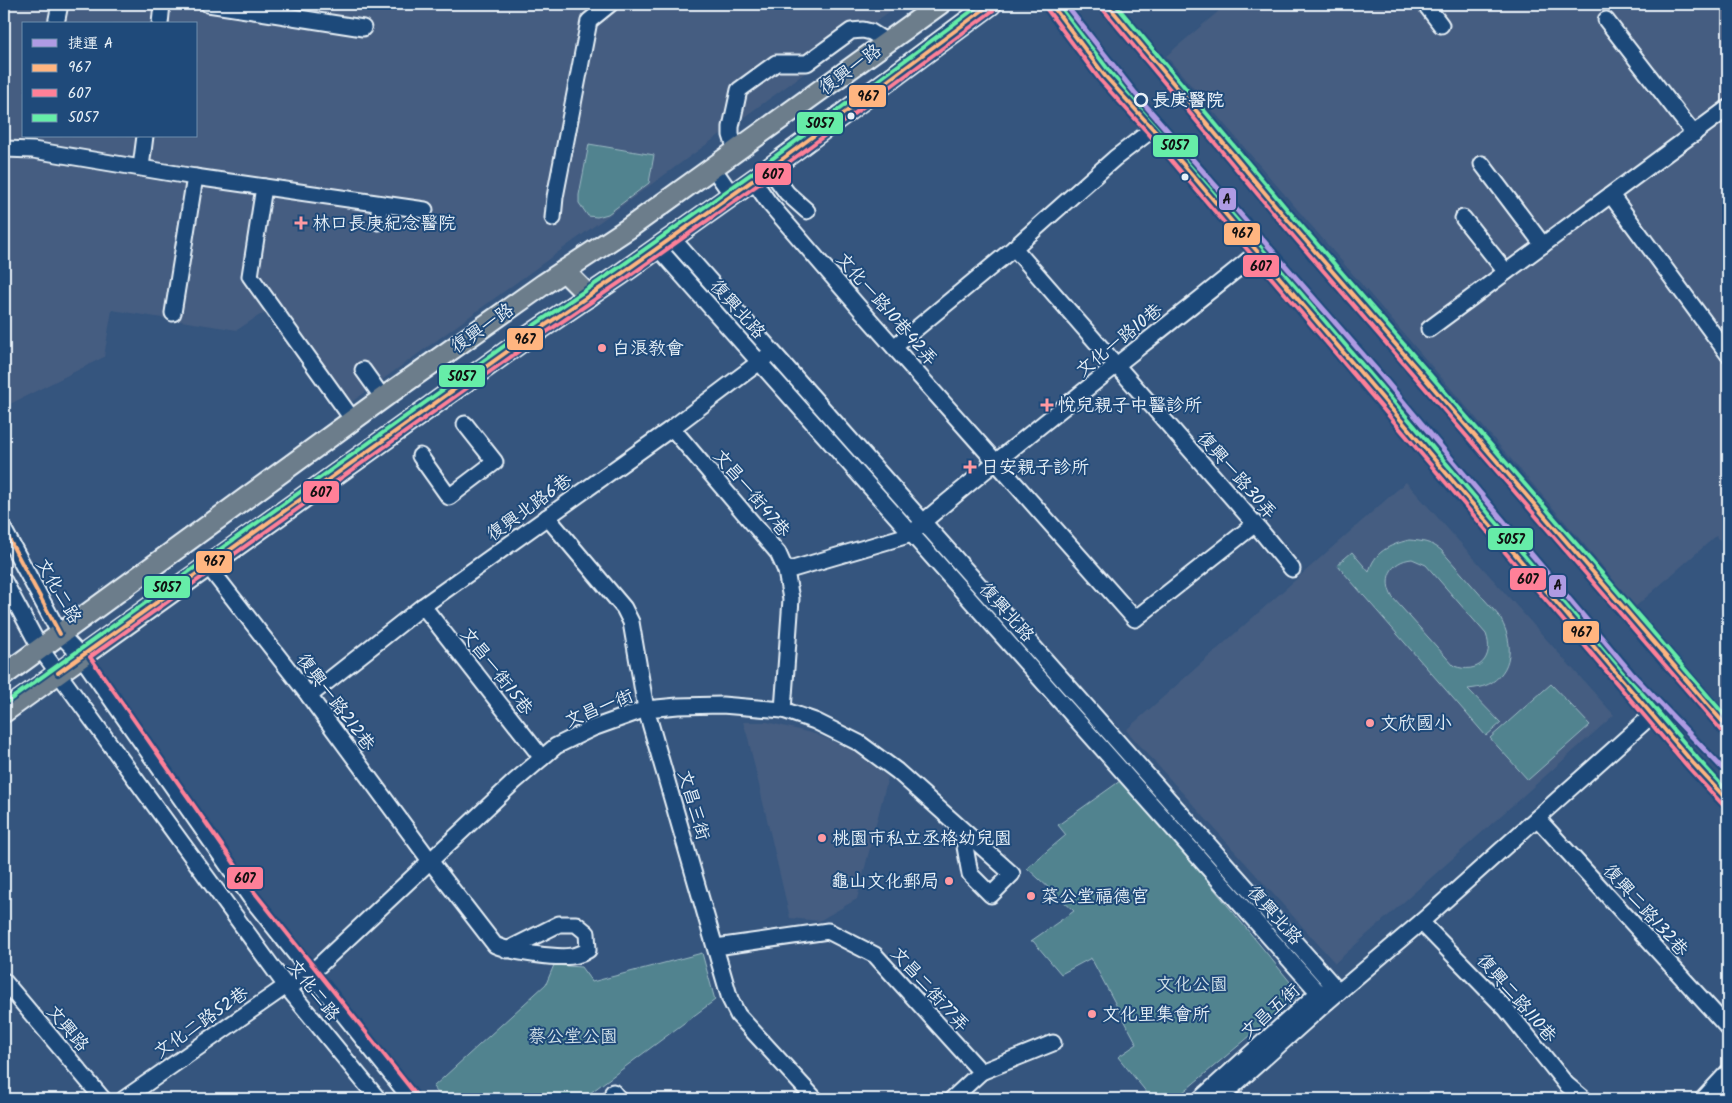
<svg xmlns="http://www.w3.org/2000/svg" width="1732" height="1103" font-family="Kalam,'LXGW WenKai TC',sans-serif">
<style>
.built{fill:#445d81;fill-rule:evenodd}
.green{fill:#51838f;stroke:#9cbac4;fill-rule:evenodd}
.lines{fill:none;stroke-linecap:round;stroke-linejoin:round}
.minor-casing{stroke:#e8f1f8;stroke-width:19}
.major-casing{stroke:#e8f1f8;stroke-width:24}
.minor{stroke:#1f4a7a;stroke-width:15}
.major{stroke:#6c7d8b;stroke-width:20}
.bus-1-casing{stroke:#1f4a7a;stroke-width:8}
.bus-2-casing{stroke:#1f4a7a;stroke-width:8}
.bus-3-casing{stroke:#1f4a7a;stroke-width:8}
.bus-1{stroke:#ffb580;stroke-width:4}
.bus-2{stroke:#ff8098;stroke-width:4}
.bus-3{stroke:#66eda8;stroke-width:4}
.metro-1-casing{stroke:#1f4a7a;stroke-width:9}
.metro-1{stroke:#af9be3;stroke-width:5}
.stop-dot{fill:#1f4a7a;stroke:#e8f1f8;stroke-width:2.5}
.bus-dot{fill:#e8f1f8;stroke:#1f4a7a;stroke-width:2}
.poi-dot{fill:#ff9aa2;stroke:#1f4a7a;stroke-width:2}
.labels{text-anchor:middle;stroke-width:4;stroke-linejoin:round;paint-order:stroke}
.street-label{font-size:18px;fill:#e8f1f8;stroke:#1f4a7a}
.stop-label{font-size:18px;font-weight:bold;fill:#e8f1f8;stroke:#1f4a7a;text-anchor:start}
.poi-label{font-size:18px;fill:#e8f1f8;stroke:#1f4a7a;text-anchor:start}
.park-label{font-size:18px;fill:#d1e0e8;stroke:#1f4a7a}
.line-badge{stroke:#1f4a7a;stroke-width:2}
.pale-badge-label{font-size:14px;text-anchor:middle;font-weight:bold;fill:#111}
</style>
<rect width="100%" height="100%" fill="#35557e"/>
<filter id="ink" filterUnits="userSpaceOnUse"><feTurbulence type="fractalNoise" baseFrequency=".02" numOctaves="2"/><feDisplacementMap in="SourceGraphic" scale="10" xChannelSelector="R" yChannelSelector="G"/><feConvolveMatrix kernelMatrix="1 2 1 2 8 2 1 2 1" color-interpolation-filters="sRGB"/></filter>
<g filter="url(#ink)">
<g class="built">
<path d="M 4,4 L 900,4 L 349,404 L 282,312 L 260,315 L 237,330 L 112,310 L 104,357 L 4,407 ZM 24,24 L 196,24 L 196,136 L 24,136 Z"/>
<polygon points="1227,4 1728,4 1728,548 1716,536 1635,607 1595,557 1166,56"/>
<polygon points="1406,482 1614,715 1335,963 1126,730"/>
<polygon points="743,722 767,722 815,734 851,749 888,777 857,899 819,921 790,918 748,738"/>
</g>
<g class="green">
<polygon points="589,144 654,155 649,183 608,214 597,217 588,216 579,203 579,195"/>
<path d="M 1409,540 C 1422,541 1431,542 1441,550 L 1499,616 C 1512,638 1516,667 1491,683 C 1484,687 1476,688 1468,689 L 1501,723 L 1486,736 L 1337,565 L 1352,552 L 1369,572 C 1374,552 1389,545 1409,540 ZM 1412,559 L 1426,565 L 1486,634 C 1495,658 1478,675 1454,666 L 1393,598 C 1382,580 1390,561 1412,559 Z"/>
<polygon points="1551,684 1590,725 1528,780 1490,738"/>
<polygon points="1120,781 1182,850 1300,994 1175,1099 1152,1099 1118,1057 1137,1044 1091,958 1061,974 1033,941 1031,941 1074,911 1027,868 1066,835 1058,825"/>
<polygon points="702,953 715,1000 582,1099 443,1099 433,1087 546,984 554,965 581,967 592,982"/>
</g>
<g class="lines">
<g class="minor-casing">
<g id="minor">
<polyline points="208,4 363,28"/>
<polyline points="1051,4 1105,76 1153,129 1693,763 1728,801"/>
<polyline points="1107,4 1280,211 1728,728"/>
<polyline points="1425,4 1441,25"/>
<polyline points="1606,20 1694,134"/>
<polyline points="56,24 60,4"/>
<polyline points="160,24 162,4"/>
<polyline points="4,149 33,150 195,177 425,210"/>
<polyline points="736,151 731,135 731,127 739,90 776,63 807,63 851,31 863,30 871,32 887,42"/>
<polyline points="1482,164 1543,245"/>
<polyline points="141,167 145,136"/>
<polyline points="713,168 732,195"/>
<polyline points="769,169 787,193 807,211"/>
<polyline points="753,180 769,203 869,319 1135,619 1255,524"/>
<polyline points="264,187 250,276 353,420"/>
<polyline points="1611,195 1728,354"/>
<polyline points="553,218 555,197 589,21 610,4"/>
<polyline points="1463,218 1506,272"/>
<polyline points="378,222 380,204"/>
<polyline points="672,238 1339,992"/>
<polyline points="658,248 1327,1002"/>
<polyline points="1014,248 1255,524 1292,569"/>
<polyline points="173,313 195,177"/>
<polyline points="1429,329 1728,108"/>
<polyline points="894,347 1014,248 1115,158 1153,129"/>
<polyline points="363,370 383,398"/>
<polyline points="672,428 778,553 786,571 791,599 783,710"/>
<polyline points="420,456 449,497 495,462 465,424"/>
<polyline points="547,517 624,608 631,622 646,709 730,999 738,1015 815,1099"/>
<polyline points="4,530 60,634 81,656 250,897 411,1099"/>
<path d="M 208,566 L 309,696 L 431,862 L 495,945 C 511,952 561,960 577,955 C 581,954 585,952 588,950 L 587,933 L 576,924 L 559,924 L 507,950"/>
<path d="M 786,571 L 912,534 L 923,522 C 1032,430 1146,343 1257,253"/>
<polyline points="4,581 40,648 72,692 286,986 378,1099"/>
<polyline points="423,606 542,758"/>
<polyline points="309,696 423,606 672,428 766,357"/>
<polyline points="1537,818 1728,1028"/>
<polyline points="1421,922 1506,1009 1566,1084 1584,1099"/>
<polyline points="716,947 828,931 875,955 981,1072 952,1099"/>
<polyline points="4,981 103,1099"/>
<polyline points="981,1072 1053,1043"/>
<polyline points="613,1092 619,1099"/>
<polyline points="124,1099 286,986 302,980 311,973 514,782 556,746 593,728 646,709 678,706 722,705 783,710 815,721 859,743 897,771 1012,874 991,895 970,874 962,830"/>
<polyline points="1200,1099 1319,992 1328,992"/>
<polyline points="1219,1099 1327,1002 1421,922 1652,715"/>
<polyline points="1703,1099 1728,1072"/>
</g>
</g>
<g class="major-casing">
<g id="major">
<polyline points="564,271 589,296"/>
<polyline points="4,675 383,398 544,284 629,228 940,4"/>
<polyline points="4,712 522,341 621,274 769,169 991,4"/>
</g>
</g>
<use href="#minor" class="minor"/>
<use href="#major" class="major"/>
<g class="bus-1-casing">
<g id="bus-1">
<polyline points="1051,4 1105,76 1153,129 1693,763 1728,801"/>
<polyline points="1107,4 1280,211 1728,728"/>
<polyline points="4,530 60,634"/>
<polyline points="58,673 522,341 621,274 769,169 991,4"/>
</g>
</g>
<g class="bus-2-casing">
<g id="bus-2">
<polyline points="1046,8 1100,80 1148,133 1688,767 1723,805"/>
<polyline points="1102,8 1275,215 1723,732"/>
<polyline points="416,1095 255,893 90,657 526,346 625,279 773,174 995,9"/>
</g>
</g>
<g class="bus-3-casing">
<g id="bus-3">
<polyline points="1059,4 1110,72 1158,125 1698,759 1728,792"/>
<polyline points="1115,4 1285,207 1728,719"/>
<polyline points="4,704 518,336 617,269 765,164 981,4"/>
</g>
</g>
<use href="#bus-1" class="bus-1"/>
<use href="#bus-2" class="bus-2"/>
<use href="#bus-3" class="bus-3"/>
<g class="metro-1-casing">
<polyline id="metro-1" points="1065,4 1139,98 1380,374 1633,675 1728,774"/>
</g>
<use href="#metro-1" class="metro-1"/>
</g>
</g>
<circle class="stop-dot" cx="1141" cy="100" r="6"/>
<g class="bus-dot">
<circle cx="851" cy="116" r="4.5"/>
<circle cx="1185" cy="177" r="4.5"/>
</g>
<g class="poi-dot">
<path d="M298.5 215.5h5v5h5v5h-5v5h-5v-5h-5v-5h5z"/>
<circle cx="602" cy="348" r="5"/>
<path d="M1044.5 397.5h5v5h5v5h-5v5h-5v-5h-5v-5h5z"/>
<path d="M967.5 459.5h5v5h5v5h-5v5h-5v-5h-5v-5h5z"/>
<circle cx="1370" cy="723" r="5"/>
<circle cx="822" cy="838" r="5"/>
<circle cx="949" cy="881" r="5"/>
<circle cx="1031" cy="896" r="5"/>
<circle cx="1092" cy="1014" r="5"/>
</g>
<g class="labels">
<g class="street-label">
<text transform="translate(850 69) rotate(-36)" y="6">復興一路</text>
<text transform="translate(738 309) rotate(48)" y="6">復興北路</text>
<text transform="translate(887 309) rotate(49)" y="6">文化一路10巷42弄</text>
<text transform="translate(482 328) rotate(-35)" y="6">復興一路</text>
<text transform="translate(1119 340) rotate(-39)" y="6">文化一路10巷</text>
<text transform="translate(1237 475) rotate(49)" y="6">復興一路30弄</text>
<text transform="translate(752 493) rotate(50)" y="6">文昌一街47巷</text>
<text transform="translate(529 507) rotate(-36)" y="6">復興北路6巷</text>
<text transform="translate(59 591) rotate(60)" y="6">文化二路</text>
<text transform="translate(1007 612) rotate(48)" y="6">復興北路</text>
<text transform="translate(497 671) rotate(52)" y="6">文昌一街15巷</text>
<text transform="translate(336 702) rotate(53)" y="6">復興一路212巷</text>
<text transform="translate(599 708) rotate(-22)" y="6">文昌一街</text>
<text transform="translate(694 805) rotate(74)" y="6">文昌三街</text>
<text transform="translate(1646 910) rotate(48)" y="6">復興二路132巷</text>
<text transform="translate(1275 915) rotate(48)" y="6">復興北路</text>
<text transform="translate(930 989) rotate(48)" y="6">文昌二街77弄</text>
<text transform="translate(314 990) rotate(52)" y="6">文化二路</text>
<text transform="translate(1517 998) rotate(49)" y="6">復興二路110巷</text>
<text transform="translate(1270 1011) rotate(-42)" y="6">文昌五街</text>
<text transform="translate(201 1022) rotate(-35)" y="6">文化二路52巷</text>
<text transform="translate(68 1028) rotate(50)" y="6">文興路</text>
</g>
<g class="stop-label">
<text x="1152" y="106">長庚醫院</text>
</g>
<g class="poi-label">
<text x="312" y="229">林口長庚紀念醫院</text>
<text x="612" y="354">白浪教會</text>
<text x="1058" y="411">悅兒親子中醫診所</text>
<text x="981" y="473">日安親子診所</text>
<text x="1380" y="729">文欣國小</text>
<text x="832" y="844">桃園市私立丞格幼兒園</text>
<text x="939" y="887" text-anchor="end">龜山文化郵局</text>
<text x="1041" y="902">菜公堂福德宮</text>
<text x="1102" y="1020">文化里集會所</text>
</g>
<g class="park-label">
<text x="1192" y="990">文化公園</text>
<text x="573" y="1042">蔡公堂公園</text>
</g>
</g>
<g class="line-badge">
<rect x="848" y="84" width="39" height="24" rx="5" fill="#ffb580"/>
<rect x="796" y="111" width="48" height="24" rx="5" fill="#66eda8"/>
<rect x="1152" y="134" width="47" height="24" rx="5" fill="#66eda8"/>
<rect x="754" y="162" width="38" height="24" rx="5" fill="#ff8098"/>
<rect x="1218" y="187" width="19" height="24" rx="5" fill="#af9be3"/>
<rect x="1223" y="222" width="38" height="24" rx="5" fill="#ffb580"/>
<rect x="1242" y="254" width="38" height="24" rx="5" fill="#ff8098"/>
<rect x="506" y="327" width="38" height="24" rx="5" fill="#ffb580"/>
<rect x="438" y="364" width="48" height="24" rx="5" fill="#66eda8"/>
<rect x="302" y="480" width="38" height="24" rx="5" fill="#ff8098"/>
<rect x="1487" y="527" width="47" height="24" rx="5" fill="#66eda8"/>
<rect x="195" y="550" width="38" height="24" rx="5" fill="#ffb580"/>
<rect x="1509" y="567" width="38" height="24" rx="5" fill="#ff8098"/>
<rect x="1548" y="574" width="19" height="24" rx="5" fill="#af9be3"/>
<rect x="143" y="575" width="48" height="24" rx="5" fill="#66eda8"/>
<rect x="1562" y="620" width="38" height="24" rx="5" fill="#ffb580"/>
<rect x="226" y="866" width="38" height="24" rx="5" fill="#ff8098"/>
</g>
<g class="pale-badge-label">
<text x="868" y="101">967</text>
<text x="820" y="128">5057</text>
<text x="1175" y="150">5057</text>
<text x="773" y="179">607</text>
<text x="1227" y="204">A</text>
<text x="1242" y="238">967</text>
<text x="1261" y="271">607</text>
<text x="525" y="344">967</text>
<text x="462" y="381">5057</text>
<text x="321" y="497">607</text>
<text x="1511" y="544">5057</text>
<text x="214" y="566">967</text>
<text x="1528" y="584">607</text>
<text x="1558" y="590">A</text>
<text x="167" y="592">5057</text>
<text x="1581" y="637">967</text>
<text x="245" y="883">607</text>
</g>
<rect width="1732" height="1103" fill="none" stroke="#1f4a7a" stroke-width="20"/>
<rect x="10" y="10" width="1712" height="1083" fill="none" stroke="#e8f1f8" stroke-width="2" filter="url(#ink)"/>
<rect x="22" y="22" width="175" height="115" fill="#1f4a7a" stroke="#6f8dac"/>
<rect x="32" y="39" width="25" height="8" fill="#af9be3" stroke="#6f8dac"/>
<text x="68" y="48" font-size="15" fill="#e8f1f8">捷運 A</text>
<rect x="32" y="64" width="25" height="8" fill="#ffb580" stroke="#6f8dac"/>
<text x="68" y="72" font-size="15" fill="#e8f1f8">967</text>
<rect x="32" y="89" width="25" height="8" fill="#ff8098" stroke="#6f8dac"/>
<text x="68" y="98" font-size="15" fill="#e8f1f8">607</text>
<rect x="32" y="114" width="25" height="8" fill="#66eda8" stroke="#6f8dac"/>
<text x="68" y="122" font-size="15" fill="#e8f1f8">5057</text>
</svg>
